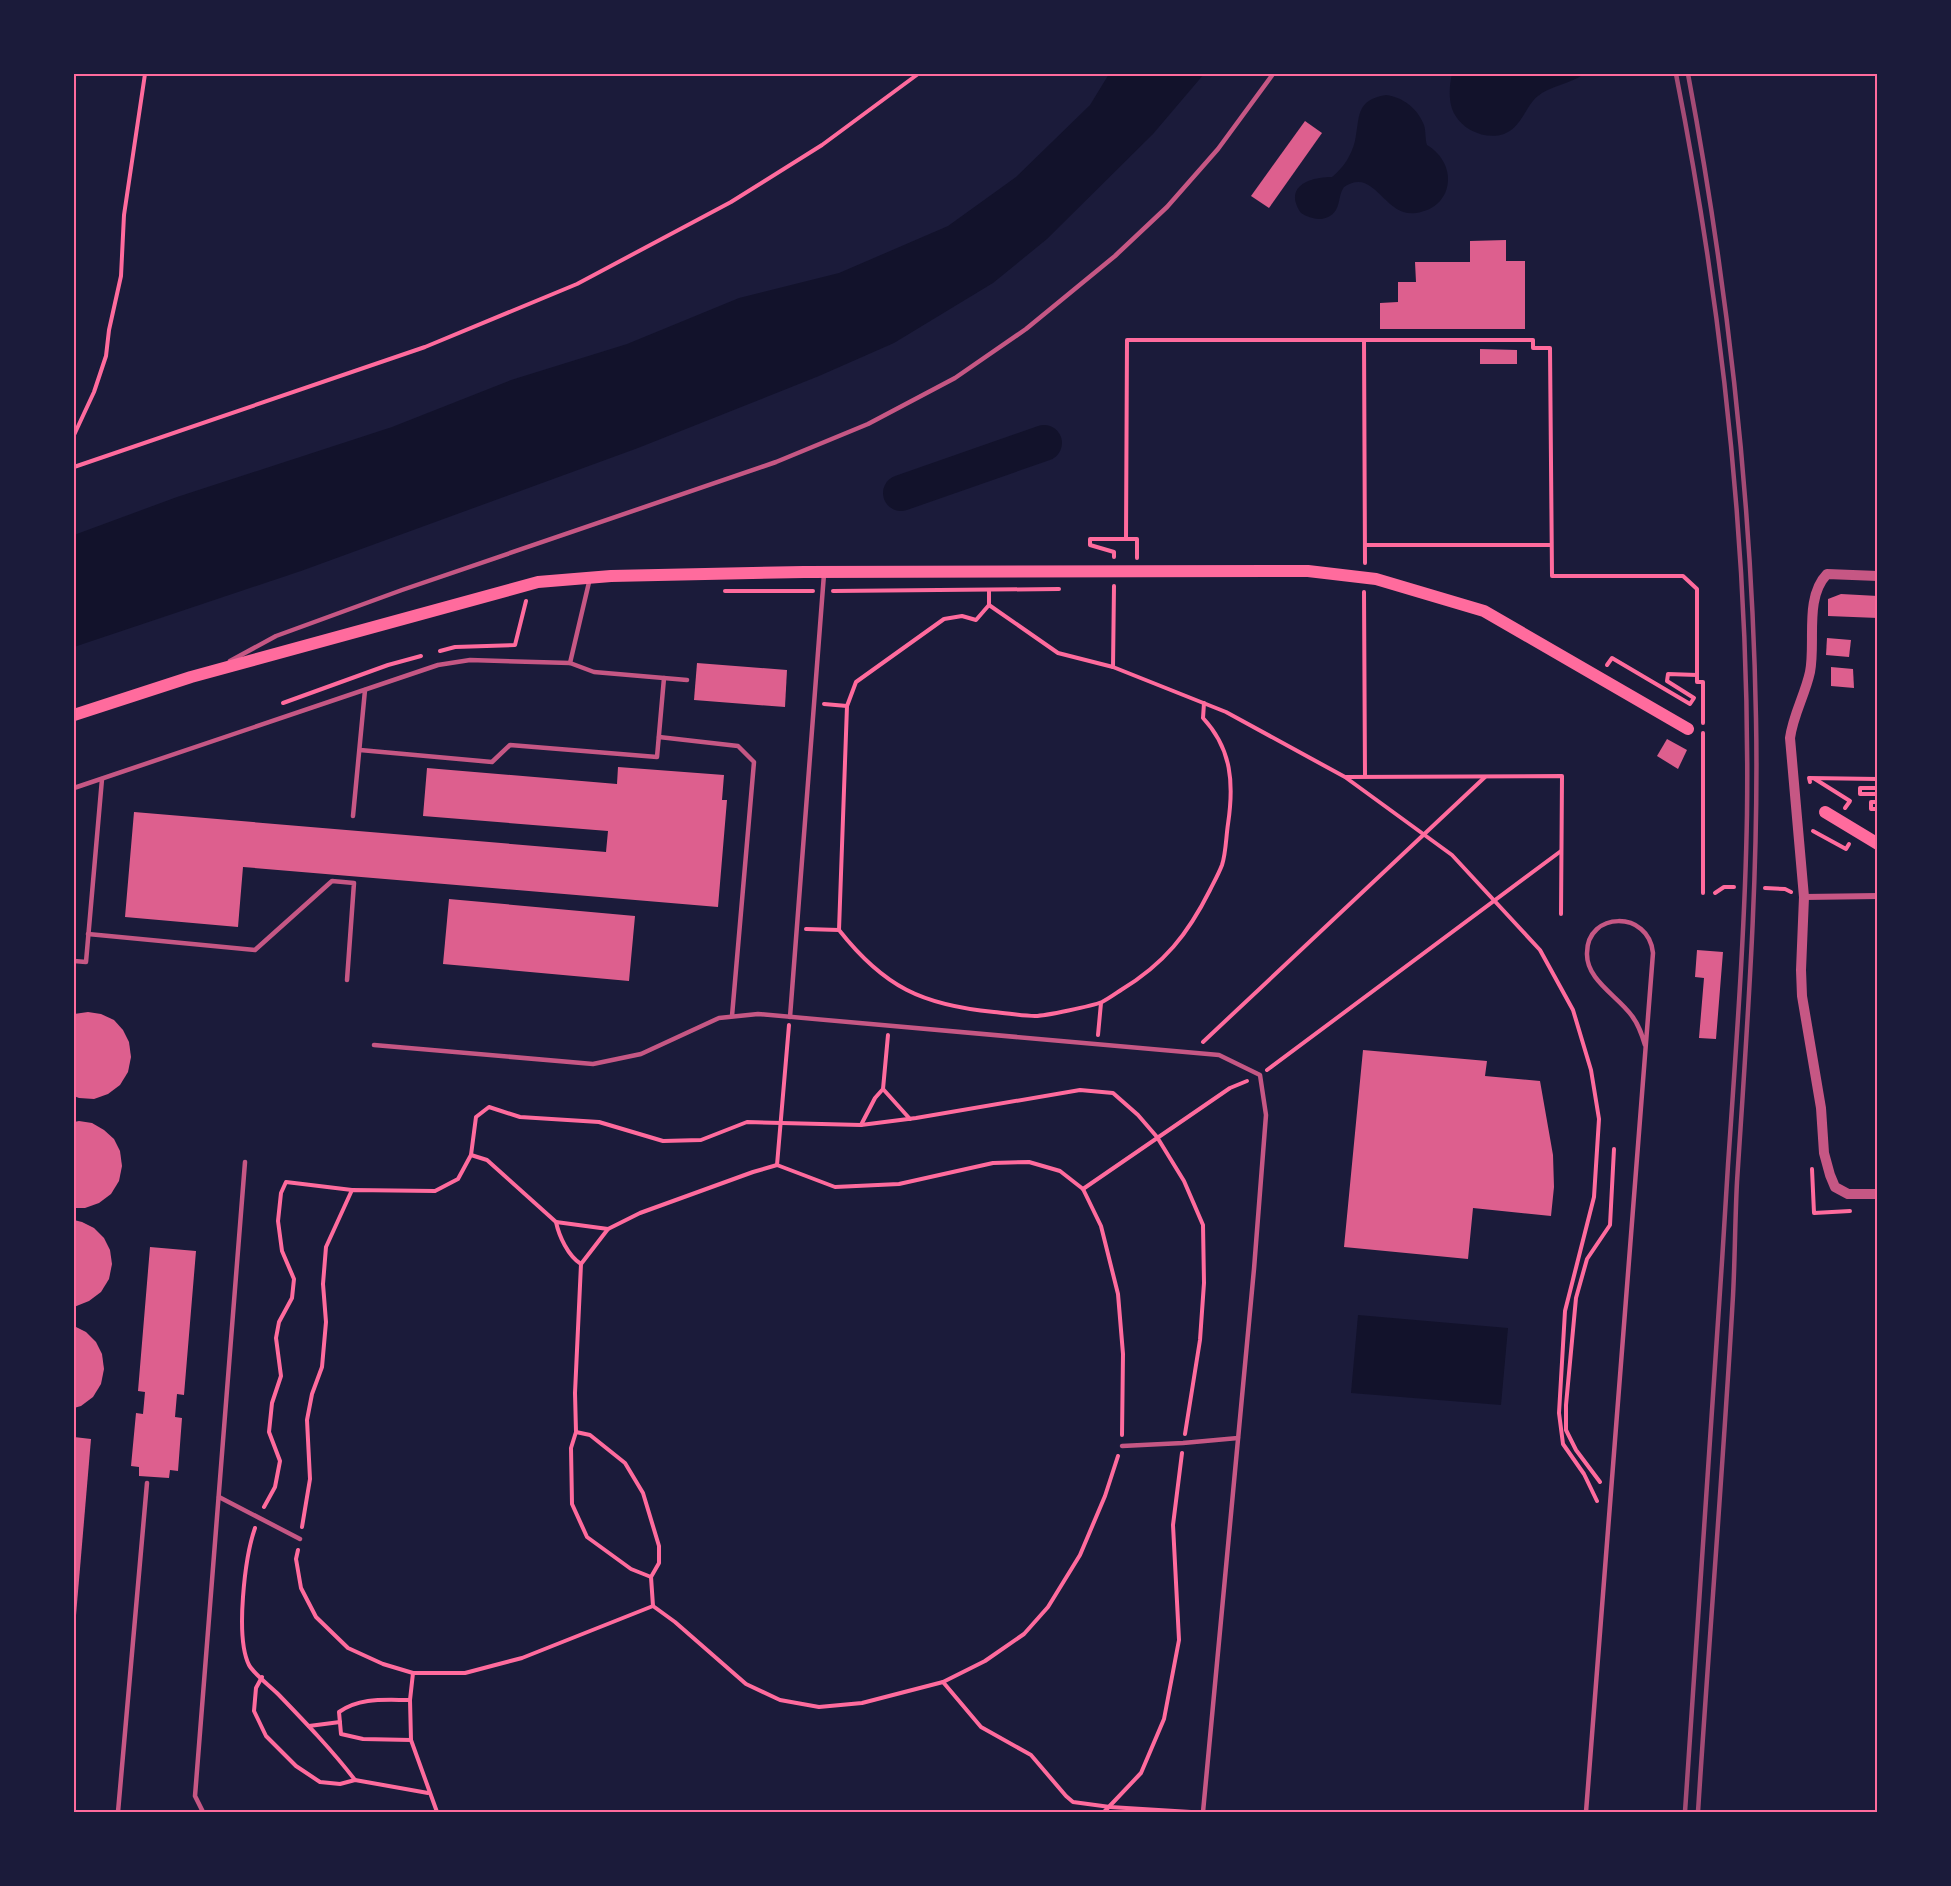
<svg xmlns="http://www.w3.org/2000/svg" width="1951" height="1886" font-family="'Fira Sans Condensed',sans-serif">
<style>
.water{fill:#12122b}
.lines{fill:none;stroke-linecap:round;stroke-linejoin:round}
.river{stroke:#12122b;stroke-width:36}
.building{fill:#dd5f8e}
.path{stroke:#ff6b9d;stroke-width:4}
.service{stroke:#c65784;stroke-width:4.5}
.minor{stroke:#c65784;stroke-width:6}
.tertiary{stroke:#c65784;stroke-width:10}
.secondary{stroke:#ff6b9d;stroke-width:12}
.rail{stroke:#a44b75;stroke-width:4.5}
.neatline{fill:none;stroke:#ff6b9d;stroke-width:2}
</style>
<rect width="100%" height="100%" fill="#1b1b3a"/>
<g class="water">
<polygon points="1109,74 1204,74 1153,134 1047,239 993,283 894,343 819,376 638,448 301,571 74,647 74,535 177,497 392,427 511,380 627,344 739,298 839,273 948,226 1016,177 1090,105"/>
<path d="M 1452,74 L 1584,74 C 1570,84 1550,86 1538,96 C 1525,106 1523,126 1504,134 C 1487,140 1464,131 1455,115 C 1448,104 1449,86 1452,74 Z"/>
<path d="M 1386,95 C 1403,97 1418,109 1424,125 C 1426,131 1425,139 1427,145 C 1459,164 1454,208 1416,213 C 1384,218 1375,166 1344,187 C 1339,194 1340,203 1336,210 C 1327,223 1312,220 1301,213 C 1283,186 1310,177 1332,177 C 1344,167 1351,156 1355,141 C 1360,117 1355,100 1386,95 Z"/>
<polygon points="1358,1315 1508,1328 1501,1405 1351,1393"/>
</g>
<g class="lines">
<polyline class="river" points="901,493 1044,443"/>
</g>
<g class="building">
<polygon points="1305,121 1322,133 1269,208 1251,196"/>
<polygon points="1506,240 1506,261 1525,261 1525,329 1380,329 1380,303 1398,302 1398,282 1416,282 1415,262 1470,262 1470,241"/>
<polygon points="1480,349 1517,350 1517,364 1480,364"/>
<polygon points="1841,594 1878,596 1878,618 1828,616 1828,599"/>
<polygon points="1827,638 1851,640 1849,657 1826,655"/>
<polygon points="697,663 787,670 785,707 694,700"/>
<polygon points="1831,667 1853,669 1854,688 1831,686"/>
<polygon points="1667,739 1687,750 1678,769 1657,756"/>
<polygon points="618,767 724,775 722,800 727,800 718,907 243,867 238,927 125,917 134,812 606,852 608,831 423,816 427,768 617,784"/>
<polygon points="449,899 635,916 629,981 443,964"/>
<polygon points="1697,950 1723,952 1716,1039 1699,1038 1704,978 1695,977"/>
<polygon points="88,1012 101,1014 114,1020 123,1030 129,1042 131,1057 128,1072 120,1085 108,1094 94,1099 79,1098 74,1096 74,1014"/>
<polygon points="1363,1050 1487,1061 1485,1076 1540,1081 1553,1155 1554,1187 1551,1216 1473,1208 1468,1259 1344,1247"/>
<polygon points="79,1121 92,1123 104,1130 114,1139 120,1151 122,1166 119,1181 111,1194 99,1203 85,1208 74,1208 74,1122"/>
<polygon points="74,1220 82,1222 94,1228 104,1238 110,1250 112,1264 109,1279 101,1292 89,1301 74,1307"/>
<polygon points="150,1247 196,1251 184,1395 177,1394 175,1417 182,1418 178,1471 170,1470 169,1478 139,1476 139,1467 131,1466 136,1413 143,1414 145,1392 138,1391"/>
<polygon points="74,1326 86,1332 96,1342 102,1354 104,1369 101,1384 93,1397 81,1406 74,1408"/>
<polygon points="74,1437 91,1439 75,1627 74,1626"/>
</g>
<g class="lines">
<g class="path">
<polyline points="1364,340 1365,563"/>
<polyline points="74,435 94,392 106,356 109,330 121,276 124,215 145,74"/>
<polyline points="74,467 425,347 577,284 731,202 822,145 918,74"/>
<polyline points="1126,539 1127,340 1533,340 1533,348 1550,348 1552,576 1683,576 1697,589 1697,682 1703,682 1703,723"/>
<polyline points="1365,545 1551,545"/>
<polyline points="1114,557 1114,552 1090,545 1090,539 1137,539 1137,558"/>
<polyline points="989,590 989,605 1058,653 1113,667 1226,712 1345,777 1452,855 1540,950 1573,1010 1591,1070 1599,1119 1594,1197 1565,1311 1559,1413 1563,1444 1584,1474 1597,1501"/>
<polyline points="725,591 813,591"/>
<polyline points="833,591 1059,589"/>
<polyline points="1364,592 1365,776"/>
<path d="M 989,605 L 976,620 L 962,616 L 944,619 L 856,682 L 847,706 L 839,930 C 884,987 922,1005 994,1012 C 1007,1013 1022,1016 1035,1016 C 1045,1016 1092,1006 1102,1002 C 1108,999 1115,994 1121,990 C 1164,964 1188,934 1210,890 C 1214,882 1219,873 1222,865 C 1226,853 1226,837 1228,824 C 1234,784 1232,749 1203,718 L 1204,703"/>
<polyline points="440,651 455,647 515,645 526,601"/>
<polyline points="1607,665 1612,658 1690,704 1694,698 1667,681 1668,674 1697,675"/>
<polyline points="1113,667 1114,586"/>
<polyline points="283,703 388,665 421,656"/>
<polyline points="824,704 847,706"/>
<polyline points="1703,733 1703,893"/>
<polyline points="1346,777 1562,776 1561,914"/>
<polyline points="1815,779 1850,801 1845,808"/>
<polyline points="1810,782 1809,778 1878,779"/>
<polyline points="1878,788 1860,788 1860,794 1878,794"/>
<polyline points="1878,802 1871,802 1871,809 1878,809"/>
<polyline points="1813,831 1846,849 1849,844"/>
<polyline points="1765,888 1785,889 1791,892"/>
<polyline points="1715,893 1724,887 1734,887"/>
<polyline points="806,929 839,930"/>
<polyline points="1098,1035 1101,1003"/>
<polyline points="1203,1042 1485,777"/>
<polyline points="1267,1070 1561,851"/>
<polyline points="883,1089 910,1119"/>
<polyline points="861,1125 875,1098 883,1089 888,1035"/>
<polyline points="471,1155 476,1117 489,1107 520,1117 599,1122 663,1141 701,1140 747,1122 861,1125 916,1118 1080,1090 1113,1093 1138,1115 1157,1137 1184,1181 1203,1225 1204,1283 1200,1340 1185,1434"/>
<polyline points="777,1165 789,1025"/>
<polyline points="1812,1169 1814,1213 1850,1211"/>
<polyline points="1083,1189 1230,1088 1247,1081"/>
<polyline points="556,1222 608,1229"/>
<polyline points="581,1264 608,1229 640,1213 753,1172 777,1165 835,1187 899,1184 993,1163 1029,1162 1060,1171 1083,1189 1101,1226 1118,1294 1123,1354 1122,1435"/>
<polyline points="576,1432 590,1435 625,1463 643,1493 659,1546 659,1563 651,1577 653,1606"/>
<polyline points="1600,1482 1576,1450 1566,1430 1566,1405 1576,1298 1587,1259 1610,1225 1614,1149"/>
<polyline points="264,1507 275,1487 280,1461 269,1432 272,1403 281,1376 276,1338 279,1322 292,1298 294,1279 282,1251 278,1221 281,1193 286,1182 352,1190"/>
<path d="M 302,1527 L 310,1479 L 307,1420 L 312,1394 L 322,1367 L 326,1322 L 323,1284 L 326,1247 L 352,1190 L 435,1191 L 458,1179 L 471,1155 L 487,1160 L 556,1222 C 559,1236 568,1256 581,1264 L 575,1393 L 576,1432 L 571,1448 L 572,1504 L 587,1537 L 631,1569 L 651,1577"/>
<path d="M 255,1528 C 245,1557 235,1637 249,1665 C 253,1673 271,1687 278,1694 C 305,1722 332,1750 355,1780"/>
<polyline points="298,1550 296,1559 301,1588 316,1617 348,1648 383,1664 413,1673 465,1673 522,1658 653,1606"/>
<polyline points="653,1606 675,1622 746,1684 780,1700 819,1707 862,1703 943,1682 985,1661 1024,1634 1048,1607 1080,1555 1105,1496 1118,1456"/>
<polyline points="413,1673 410,1700 411,1740 437,1812"/>
<polyline points="262,1677 256,1688 254,1711 266,1736 296,1766 320,1782 340,1784 355,1780 428,1793"/>
<polyline points="943,1682 981,1727 1031,1755 1066,1796 1073,1802 1110,1807 1191,1812"/>
<path d="M 410,1700 C 385,1700 360,1697 339,1712 L 341,1734 L 363,1739 L 411,1740"/>
<polyline points="309,1726 340,1722"/>
<polyline points="1104,1812 1141,1773 1164,1719 1179,1640 1173,1525 1182,1453"/>
</g>
<g class="service">
<polyline points="230,661 276,636 402,590 776,462 868,424 955,378 1026,329 1115,256 1167,207 1218,149 1273,74"/>
<polyline points="570,663 590,578"/>
<polyline points="659,737 738,746 754,762 732,1016"/>
<polyline points="360,750 492,762 510,745 657,757 664,678"/>
<polyline points="74,788 438,665 470,660 570,663 594,672 687,680"/>
<polyline points="353,816 365,690"/>
<polyline points="88,934 255,950 332,881 354,883 347,980"/>
<polyline points="74,961 86,962 102,779"/>
<polyline points="790,1017 824,574"/>
<polyline points="374,1045 593,1064 641,1054 719,1018 758,1014 1219,1055 1260,1075 1266,1115 1254,1269 1203,1812"/>
<polyline points="1122,1446 1183,1443 1238,1438"/>
<polyline points="219,1497 300,1539"/>
<polyline points="118,1812 147,1483"/>
<polyline points="203,1812 195,1796 245,1162"/>
<path d="M 1586,1812 L 1653,953 C 1649,910 1587,911 1587,953 C 1586,980 1618,996 1632,1016 C 1639,1025 1642,1035 1645,1045"/>
</g>
<polyline class="minor" points="1804,897 1878,896"/>
<path class="tertiary" d="M 1878,576 L 1827,574 C 1804,598 1816,642 1810,672 C 1805,695 1793,715 1790,738 L 1804,897 L 1801,970 L 1802,996 L 1821,1108 L 1824,1153 L 1830,1175 L 1835,1187 L 1848,1194 L 1878,1194"/>
<g class="secondary">
<polyline points="74,715 191,677 538,582 611,576 804,572 1308,571 1376,579 1484,611 1688,729"/>
<polyline points="1825,812 1878,844"/>
</g>
<g class="rail">
<path d="M 1676,74 C 1724,317 1750,565 1747,814 C 1745,931 1736,1048 1728,1165 C 1715,1381 1699,1597 1685,1812"/>
<path d="M 1688,74 C 1728,287 1752,501 1756,718 C 1759,873 1747,1028 1737,1182 C 1735,1220 1735,1258 1733,1296 C 1723,1468 1709,1640 1698,1812"/>
</g>
</g>
<rect width="1951" height="1886" fill="none" stroke="#1b1b3a" stroke-width="150"/>
<rect x="75" y="75" width="1801" height="1736" class="neatline"/>
</svg>
